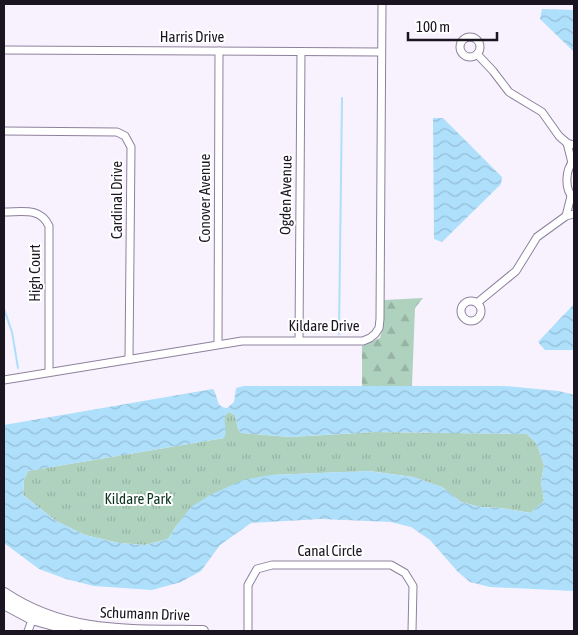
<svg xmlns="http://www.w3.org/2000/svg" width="578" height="635" font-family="'Asap Condensed',sans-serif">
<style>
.forest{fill:url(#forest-firs)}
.park{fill:url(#park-tufts)}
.water{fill:url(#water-waves);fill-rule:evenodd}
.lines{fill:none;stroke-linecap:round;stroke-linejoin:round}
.stream{stroke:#aedffb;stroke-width:2}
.street-casing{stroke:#8e819d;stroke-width:9}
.secondary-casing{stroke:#8e819d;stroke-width:12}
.street{stroke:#fff;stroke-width:7}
.secondary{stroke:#fff;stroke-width:10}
.labels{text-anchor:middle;stroke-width:4;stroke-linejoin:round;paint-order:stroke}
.street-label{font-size:15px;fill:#1a1520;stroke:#fff}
.park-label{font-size:15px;fill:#0d3523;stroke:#fff}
</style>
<defs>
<pattern id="forest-firs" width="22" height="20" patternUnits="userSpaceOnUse" patternTransform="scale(1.25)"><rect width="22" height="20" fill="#afd2be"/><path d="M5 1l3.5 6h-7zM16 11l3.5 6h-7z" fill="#96b3a3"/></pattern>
<pattern id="park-tufts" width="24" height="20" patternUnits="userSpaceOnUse" patternTransform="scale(1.25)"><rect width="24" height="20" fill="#afd2be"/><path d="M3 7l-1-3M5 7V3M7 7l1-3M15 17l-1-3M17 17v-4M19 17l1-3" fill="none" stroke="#96b3a3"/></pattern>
<pattern id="water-waves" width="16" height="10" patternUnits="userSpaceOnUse" patternTransform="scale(1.25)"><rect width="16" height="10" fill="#aedffb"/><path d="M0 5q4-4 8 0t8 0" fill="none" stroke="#95bed7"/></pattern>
</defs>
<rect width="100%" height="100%" fill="#f8f2ff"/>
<polygon class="forest" points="423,298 415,308 412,386 362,386 362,346 380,338 383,326 384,300"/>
<polygon class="park" points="229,412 235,415 238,429 241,433 290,437 375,432 527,434 537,444 544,465 541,482 544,501 531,513 501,508 480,507 461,502 442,487 413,477 369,471 271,475 176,526 168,539 145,545 119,543 85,535 56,521 23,495 24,480 28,471 224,438 224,418 227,413"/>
<g class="water">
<polygon points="542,9 574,10 574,52 540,19"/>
<polygon points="433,118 443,118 502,177 501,184 442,242 434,239"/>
<polygon points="574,304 574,350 545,350 538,342"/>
<path d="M 244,386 L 504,386 L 559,391 L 574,395 L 574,591 L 490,587 L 470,582 L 458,572 L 430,540 L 411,527 L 391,522 L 321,519 L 251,523 L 220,545 L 201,571 L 181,582 L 152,590 L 94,586 L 66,579 L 39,569 L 4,543 L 4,425 L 213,389 C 219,397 215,407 227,408 L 234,402 L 236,388 ZM 229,412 L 235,415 L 238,429 L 241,433 L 290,437 L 375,432 L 527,434 L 537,444 L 544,465 L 541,482 L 544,501 L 530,513 L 501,508 L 480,507 L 461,502 L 442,487 L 413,477 L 368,471 L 271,475 L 243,480 L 210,495 L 191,507 L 176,526 L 168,539 L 145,545 L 119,543 L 85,535 L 56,521 L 23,495 L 24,480 L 28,471 L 224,438 C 229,430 221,421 227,413 Z"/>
</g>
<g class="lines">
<g class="stream">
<polyline points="4,309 12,332 18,368"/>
<polyline points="339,334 342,98"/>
</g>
<g class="street-casing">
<g id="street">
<circle cx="470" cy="47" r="10"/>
<polyline points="4,50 381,52"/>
<polyline points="477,54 493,71 509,92 542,112 559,136 567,143 574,145"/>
<polyline points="4,131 117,132 125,136 131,147 129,358"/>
<polyline points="567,143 572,163"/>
<path d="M 574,160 C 565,170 564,189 574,199"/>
<path d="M 4,212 C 22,212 40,207 49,226 L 49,372"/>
<polyline points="566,216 571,196"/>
<circle cx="471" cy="311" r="10"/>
<polyline points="477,303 516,271 537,237 566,216 574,214"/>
<polyline points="299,340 301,52"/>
<polyline points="218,344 219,51"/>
<polyline points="4,380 242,341 363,341 370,338 375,334 379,328 380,319 382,4"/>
<polyline points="28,631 34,615"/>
<polyline points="248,631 248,585 257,569 272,565 391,565 405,573 413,586 412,631"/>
</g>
</g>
<g class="secondary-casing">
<g id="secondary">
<path d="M 4,593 C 66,635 131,630 203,631"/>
<polyline points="4,604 32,619 75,631"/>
</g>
</g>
<use href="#street" class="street"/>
<use href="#secondary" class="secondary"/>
</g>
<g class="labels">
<g class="street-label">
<text x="192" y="42">Harris Drive</text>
<text transform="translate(286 195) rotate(-89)" y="5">Ogden Avenue</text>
<text transform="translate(205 198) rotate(-90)" y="5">Conover Avenue</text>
<text transform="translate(117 200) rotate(-90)" y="5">Cardinal Drive</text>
<text transform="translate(35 273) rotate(-90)" y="5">High Court</text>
<text x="324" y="331">Kildare Drive</text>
<text x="330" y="556">Canal Circle</text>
<text transform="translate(145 614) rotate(2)" y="5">Schumann Drive</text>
</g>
<g class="park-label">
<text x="138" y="504">Kildare Park</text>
</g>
</g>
<rect width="578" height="635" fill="none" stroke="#1a1520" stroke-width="10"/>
<path d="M408 32v8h89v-8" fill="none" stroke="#1a1520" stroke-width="2.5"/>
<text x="416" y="32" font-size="15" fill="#1a1520" stroke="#ffffff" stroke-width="4" paint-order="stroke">100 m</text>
</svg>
